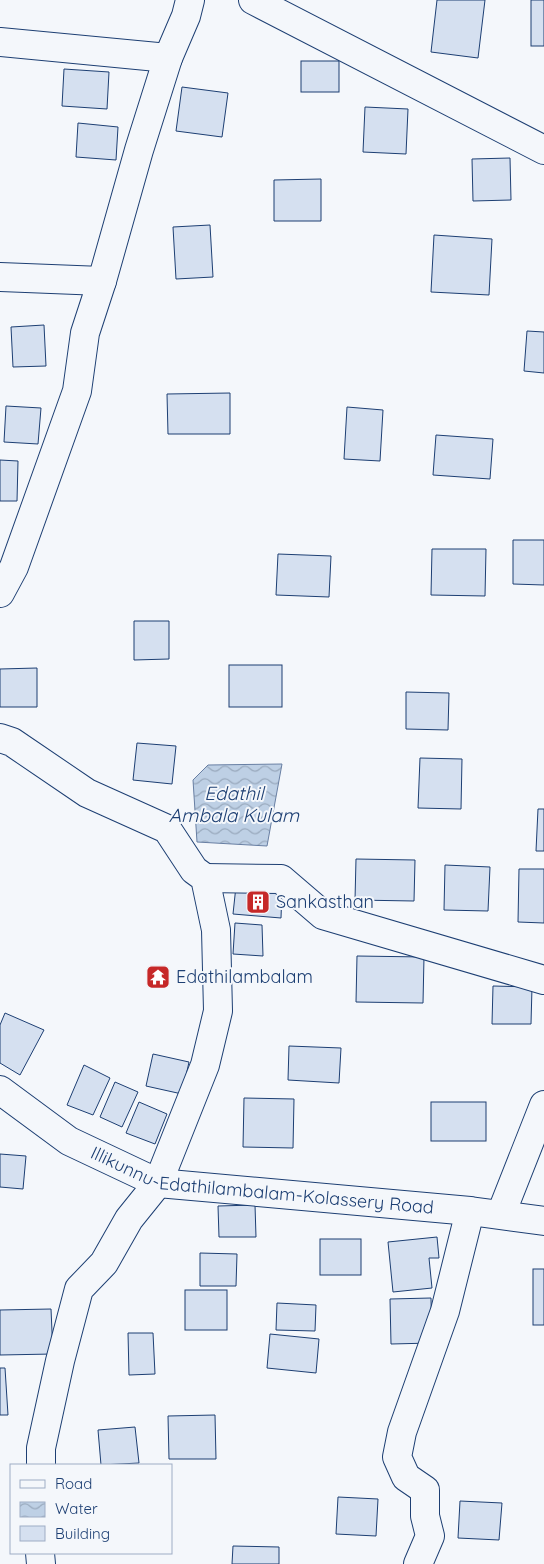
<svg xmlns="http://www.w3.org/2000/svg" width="544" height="1564" font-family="Quicksand,sans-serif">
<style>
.water{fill:url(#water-waves);stroke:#687fa3}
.building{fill:#d5e0f0;stroke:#1d3f73}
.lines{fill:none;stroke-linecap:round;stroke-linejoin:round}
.minor-casing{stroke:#1d3f73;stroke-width:30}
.major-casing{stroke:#1d3f73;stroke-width:30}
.minor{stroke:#f4f7fb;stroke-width:28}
.major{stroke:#f4f7fb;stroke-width:28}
.labels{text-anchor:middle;stroke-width:4;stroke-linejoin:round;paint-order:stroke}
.poi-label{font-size:18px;fill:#1d3f73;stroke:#f4f7fb;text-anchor:start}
.street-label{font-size:18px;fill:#1d3f73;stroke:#f4f7fb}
.water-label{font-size:19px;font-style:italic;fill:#1d3f73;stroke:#f4f7fb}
</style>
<defs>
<pattern id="water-waves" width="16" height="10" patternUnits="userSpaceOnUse" patternTransform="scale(1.25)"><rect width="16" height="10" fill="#bed0e5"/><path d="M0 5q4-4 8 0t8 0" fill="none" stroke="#9aaabe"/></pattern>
</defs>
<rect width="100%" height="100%" fill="#f4f7fb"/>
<polygon class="water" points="282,764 267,846 197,842 193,780 208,765"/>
<g class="building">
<polygon points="437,0 485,0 478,58 431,52"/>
<rect x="531" y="0" width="13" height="46"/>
<rect x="301" y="61" width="38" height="31"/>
<polygon points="64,69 109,72 107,109 62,106"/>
<polygon points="182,87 228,93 222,137 176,131"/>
<polygon points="365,107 408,109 406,154 363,152"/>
<polygon points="78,123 118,127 116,160 76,157"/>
<polygon points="510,158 511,200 473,201 472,159"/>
<polygon points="321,179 321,221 274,221 274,180"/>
<polygon points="210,225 213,277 176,279 173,227"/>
<polygon points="434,235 492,239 489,295 431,292"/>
<polygon points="44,325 46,366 13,367 11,327"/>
<polygon points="527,331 544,332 544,373 524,371"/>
<polygon points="230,393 230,434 168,434 167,394"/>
<polygon points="6,406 41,408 38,444 4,442"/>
<polygon points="347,407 383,410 380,461 344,459"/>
<polygon points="436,435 493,439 490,479 433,475"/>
<polygon points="0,460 18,461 17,501 0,501"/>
<polygon points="513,540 544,540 544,585 513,584"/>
<polygon points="432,549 486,549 485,596 431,595"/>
<polygon points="278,554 331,556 329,597 276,595"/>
<polygon points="134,621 169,621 169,659 134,660"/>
<rect x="229" y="665" width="53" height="42"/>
<polygon points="37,668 37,707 0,707 0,669"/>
<polygon points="406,692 449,693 448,730 406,729"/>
<polygon points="137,743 176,746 172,784 133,780"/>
<polygon points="420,758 462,759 461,809 418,808"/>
<polygon points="538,809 544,809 544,851 536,851"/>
<polygon points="356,859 415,860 414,901 355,900"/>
<polygon points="445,865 490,867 488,911 444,910"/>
<polygon points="519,869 544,869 544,923 518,922"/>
<polygon points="236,886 282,890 281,918 233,914"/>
<polygon points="235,923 262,925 263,956 233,954"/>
<polygon points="357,956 424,957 423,1003 356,1002"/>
<polygon points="493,986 532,987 531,1024 492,1024"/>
<polygon points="5,1013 44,1030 20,1075 0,1063 0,1025"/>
<polygon points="289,1046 341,1048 339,1083 288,1080"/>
<polygon points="153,1054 189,1062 182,1094 146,1086"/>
<polygon points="84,1065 110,1078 93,1115 67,1105"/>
<polygon points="115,1082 138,1092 122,1127 100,1117"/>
<polygon points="244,1098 294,1099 293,1148 243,1147"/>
<polygon points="139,1102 167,1114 155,1144 126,1133"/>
<rect x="431" y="1102" width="55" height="39"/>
<polygon points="0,1154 26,1156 23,1189 0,1187"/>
<polygon points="255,1205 256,1237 219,1237 218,1206"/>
<polygon points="437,1237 439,1258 429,1258 432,1288 393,1292 388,1242"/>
<rect x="320" y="1239" width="41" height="36"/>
<polygon points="200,1253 237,1254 236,1286 200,1286"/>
<rect x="533" y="1269" width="11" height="56"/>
<rect x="185" y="1290" width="42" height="40"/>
<polygon points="431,1298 432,1343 391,1344 390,1299"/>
<polygon points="277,1303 316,1305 315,1331 276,1330"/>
<polygon points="51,1309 53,1354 0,1355 0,1310"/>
<polygon points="128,1333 153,1333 155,1374 129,1375"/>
<polygon points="270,1334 319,1339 316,1373 267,1368"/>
<polygon points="0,1368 5,1368 8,1415 0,1415"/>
<polygon points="215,1415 216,1459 169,1459 168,1416"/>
<polygon points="135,1427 139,1463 101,1465 98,1430"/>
<polygon points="338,1497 378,1499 376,1536 336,1534"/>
<polygon points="460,1501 502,1503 499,1540 458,1538"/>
<polygon points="233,1546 279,1547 279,1564 232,1564"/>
</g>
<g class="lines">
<g class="minor-casing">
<g id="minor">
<polyline points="253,0 544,150"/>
<polyline points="0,42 168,58"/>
<polyline points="0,277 102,281"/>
<polyline points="0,593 14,567 77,391 85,333 102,281 139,150 168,58 186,16 190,0"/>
<polyline points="0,738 12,742 87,793 167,829 194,870 205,878 216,930 218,1011 205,1065 158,1183 129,1219 104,1263 79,1289 60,1361 41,1448 41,1465"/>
<polyline points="205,878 281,879 323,915 544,980"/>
<polyline points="501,1214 544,1105"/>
<polyline points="40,1553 41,1564"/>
<polyline points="418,1564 430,1536 425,1516 425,1490 406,1477 397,1457 402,1432 445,1311 470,1211"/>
</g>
</g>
<g class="major-casing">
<g id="major">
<path id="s1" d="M 0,1090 L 69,1141 L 158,1183 L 470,1211 L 544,1221"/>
</g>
</g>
<use href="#minor" class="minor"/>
<use href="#major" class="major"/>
</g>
<defs>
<g id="building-square" transform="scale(1.25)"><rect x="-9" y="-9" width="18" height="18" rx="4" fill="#c62828" stroke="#f4f7fb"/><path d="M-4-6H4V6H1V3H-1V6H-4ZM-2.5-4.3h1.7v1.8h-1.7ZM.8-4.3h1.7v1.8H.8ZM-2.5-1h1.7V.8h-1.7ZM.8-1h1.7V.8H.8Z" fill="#fff"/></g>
<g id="temple-square" transform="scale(1.25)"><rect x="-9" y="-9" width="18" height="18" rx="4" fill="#c62828" stroke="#f4f7fb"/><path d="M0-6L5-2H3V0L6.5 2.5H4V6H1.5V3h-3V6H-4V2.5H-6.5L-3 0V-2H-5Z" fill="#fff"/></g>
</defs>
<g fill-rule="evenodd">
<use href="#building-square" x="258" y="902"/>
<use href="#temple-square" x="158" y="977"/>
</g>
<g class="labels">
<g class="poi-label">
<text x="276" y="908">Sankasthan</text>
<text x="176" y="983">Edathilambalam</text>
</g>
<g class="street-label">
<text dy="6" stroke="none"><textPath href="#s1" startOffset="286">Illikunnu-Edathilambalam-Kolassery Road</textPath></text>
</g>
<g class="water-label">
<text x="234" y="800">Edathil<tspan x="234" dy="22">Ambala Kulam</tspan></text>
</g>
</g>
<rect x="10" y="1464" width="162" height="90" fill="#f4f7fb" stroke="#9eadc5"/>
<rect x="20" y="1480" width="25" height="8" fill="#f4f7fb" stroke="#9eadc5"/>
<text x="55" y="1489" font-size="15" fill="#1d3f73">Road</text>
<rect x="20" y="1502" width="25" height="15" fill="url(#water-waves)" stroke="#9eadc5"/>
<text x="55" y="1514" font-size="15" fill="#1d3f73">Water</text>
<rect x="20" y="1526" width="25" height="15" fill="#d5e0f0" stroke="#9eadc5"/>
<text x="55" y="1539" font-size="15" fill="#1d3f73">Building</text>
</svg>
